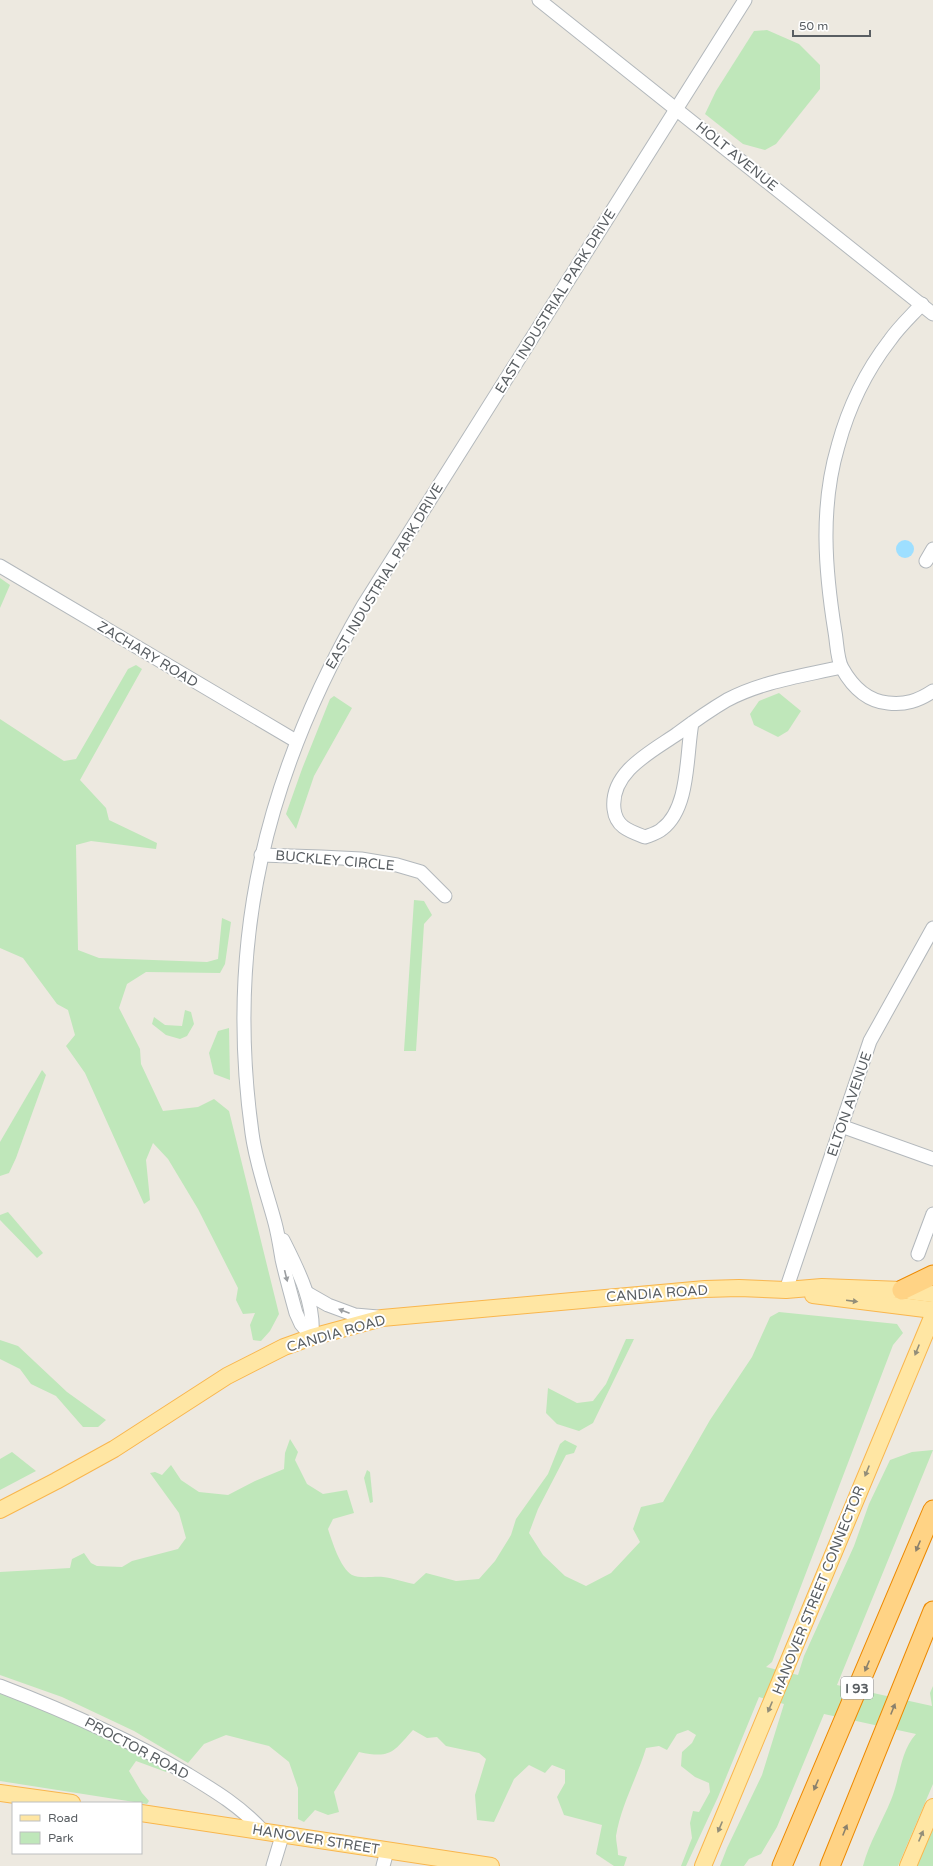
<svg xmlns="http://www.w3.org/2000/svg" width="933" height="1866" font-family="'Varela Round',sans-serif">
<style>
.green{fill:#bfe7ba}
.water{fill:#9edfff}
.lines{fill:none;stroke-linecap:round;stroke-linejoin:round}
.minor-casing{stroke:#b3b8bc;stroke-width:15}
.major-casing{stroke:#f9b64d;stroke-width:18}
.highway-casing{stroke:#ed8900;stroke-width:21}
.minor{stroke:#fff;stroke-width:13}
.major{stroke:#ffe6a3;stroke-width:16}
.highway{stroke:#ffd385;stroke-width:19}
.oneway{fill:#9b9ea1}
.oneway2{fill:#938e79}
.oneway3{fill:#8b816c}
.labels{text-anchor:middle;stroke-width:4;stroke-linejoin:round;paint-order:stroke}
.shield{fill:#fff;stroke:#8b8e91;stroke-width:1}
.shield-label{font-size:13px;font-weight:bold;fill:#595e62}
.street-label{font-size:14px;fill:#595e62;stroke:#fff}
</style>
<rect width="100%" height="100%" fill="#ede9e0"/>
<g class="green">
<polygon points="767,30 799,44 820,65 820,89 776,144 765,150 743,144 705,114 716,91 754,31"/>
<polygon points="0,578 10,585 0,608"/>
<polygon points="136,665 142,669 80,780 106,808 109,820 157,843 156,849 91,841 76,845 78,950 99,958 207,962 218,959 222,918 231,922 225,964 220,973 146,972 127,984 119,1008 140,1049 141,1064 163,1111 198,1107 214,1099 229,1111 279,1314 270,1331 261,1341 253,1340 250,1325 255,1313 243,1314 236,1300 238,1288 198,1209 168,1159 153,1143 146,1160 150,1200 144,1204 85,1073 66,1046 75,1035 68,1010 57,1004 23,958 0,948 0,719 64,761 76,759 128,669"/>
<polygon points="779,693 801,711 788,731 778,737 754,725 750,714 759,701"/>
<polygon points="334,696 352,708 314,776 296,829 286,814 302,769 330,699"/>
<polygon points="414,900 424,901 432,915 424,924 416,1051 404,1051"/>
<polygon points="185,1010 191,1012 194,1024 187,1036 180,1039 166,1035 152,1024 154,1017 165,1025 182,1026"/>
<polygon points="229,1028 230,1080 214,1074 209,1053 218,1031"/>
<polygon points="42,1070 46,1075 16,1158 9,1173 0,1176 0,1142"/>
<polygon points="8,1212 43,1253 37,1258 0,1220 0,1215"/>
<path d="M 779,1312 L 897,1324 L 903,1333 L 893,1345 L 772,1662 L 766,1667 L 798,1675 L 804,1656 L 854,1546 L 869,1504 L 890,1460 L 912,1452 L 933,1450 L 837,1685 L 932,1706 L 930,1693 L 933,1686 L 933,1784 L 898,1866 L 863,1866 C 869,1843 882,1822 891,1800 C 900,1779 900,1751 916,1734 L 824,1714 L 777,1827 L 761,1854 L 749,1859 L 744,1866 L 720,1866 L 727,1848 L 762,1775 L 784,1704 L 759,1697 L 718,1797 L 686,1866 L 681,1866 L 692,1838 L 690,1823 L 693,1811 L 699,1812 L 710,1792 L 709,1783 L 695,1777 L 681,1766 L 682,1752 L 692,1743 L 696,1735 L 688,1730 L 677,1734 L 667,1750 L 659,1746 L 646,1748 C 637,1778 621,1805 616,1836 C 616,1842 618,1849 618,1855 L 627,1857 L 624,1866 L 614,1866 L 596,1854 L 602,1825 L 564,1815 L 557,1797 L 565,1783 L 565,1770 L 552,1765 L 545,1773 L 529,1765 L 514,1779 L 494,1822 L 477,1820 L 475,1795 L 486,1759 L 479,1753 L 446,1746 L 437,1737 L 427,1738 L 413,1730 C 393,1752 391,1759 359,1752 L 334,1792 L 339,1812 L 328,1815 L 315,1810 L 304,1822 L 298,1819 L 298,1788 L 289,1762 L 269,1746 L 226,1735 L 204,1744 L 188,1763 L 134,1731 L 62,1697 L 0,1675 L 0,1572 L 70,1568 L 72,1559 L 84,1553 L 91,1563 L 97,1566 L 122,1567 L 132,1561 L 178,1549 L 186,1538 L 179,1513 L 150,1473 L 155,1472 L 162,1475 L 171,1465 L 181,1480 L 199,1492 L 228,1495 L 255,1481 L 284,1469 L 285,1453 L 290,1439 L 298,1452 L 295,1460 L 307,1484 L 323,1494 L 347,1490 L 354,1513 L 333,1519 L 328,1529 C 332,1541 340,1568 352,1575 C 360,1579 374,1576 383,1577 C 393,1578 404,1582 414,1584 L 426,1573 L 456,1581 L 479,1579 L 495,1561 L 511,1535 L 516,1519 L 548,1474 L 560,1444 L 565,1440 L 577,1446 L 574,1453 L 566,1455 L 538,1509 L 529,1533 L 543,1555 L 565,1576 L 586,1586 L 611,1573 L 640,1542 L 633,1529 L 641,1507 L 663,1502 L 710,1420 L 752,1357 L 770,1317 Z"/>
<polygon points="626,1339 634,1339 593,1423 579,1431 557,1424 546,1413 548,1388 577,1403 593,1401 606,1384"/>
<polygon points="0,1340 18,1346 67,1392 106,1420 98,1427 83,1427 56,1396 31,1384 20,1369 0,1359"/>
<polygon points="12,1452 36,1471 0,1490 0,1459"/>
<polygon points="367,1470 370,1472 373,1502 370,1503 364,1478"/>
<polygon points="0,1692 103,1735 172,1770 166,1772 136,1761 129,1771 142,1793 149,1801 147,1804 0,1781"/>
<polygon points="933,1829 933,1866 917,1866"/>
</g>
<circle class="water" cx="905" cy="549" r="9"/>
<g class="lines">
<g class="minor-casing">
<g id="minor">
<polyline points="539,0 933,314"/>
<path d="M 922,304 C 911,316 899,327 890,340 C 866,371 848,409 838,446 C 820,507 825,570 835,632 C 837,643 837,659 842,668 C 852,686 866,701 888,703 C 905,705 918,701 933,691"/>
<polyline points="926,561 933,549"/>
<polyline points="0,566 296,741"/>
<path d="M 692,723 C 686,754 690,808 662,829 C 658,833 650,835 645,837 C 629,831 616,827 614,809 C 610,772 651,752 677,734 C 693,722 710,710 727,700 C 763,681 803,676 841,667"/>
<polyline points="261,855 321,857 361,859 397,865 421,872 445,896"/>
<polyline points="841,1126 933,1159"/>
<path d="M 283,1240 C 298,1270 315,1302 312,1337"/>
<polyline points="918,1254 933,1214"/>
<polyline points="786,1290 870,1041 933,928"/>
<polyline points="307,1293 328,1305 355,1315 378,1317"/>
<path d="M 312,1337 L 301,1324 L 296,1313 C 291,1295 286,1277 282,1259 C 280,1247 278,1234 275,1223 C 267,1193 256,1164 252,1133 C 225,940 266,774 363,606 L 745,0"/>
<path d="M 0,1686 C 65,1711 127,1738 187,1774 C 215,1791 240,1806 262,1830"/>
<polyline points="273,1866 283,1833"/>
<polyline points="383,1866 387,1851"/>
</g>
</g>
<g class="major-casing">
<g id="major">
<polyline points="813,1295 933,1310"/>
<polyline points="0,1510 56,1481 114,1449 227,1376 284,1347 312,1337 382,1318 705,1289 739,1288 786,1290 822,1287 902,1290 933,1294"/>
<polyline points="0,1793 72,1803"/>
<polyline points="141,1813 491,1866"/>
<polyline points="703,1866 933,1315"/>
<polyline points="908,1866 933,1807"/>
</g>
</g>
<g class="highway-casing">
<g id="highway">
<polyline points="902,1290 933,1275"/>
<polyline points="782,1866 933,1510"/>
<polyline points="830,1866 933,1611"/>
</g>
</g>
<use href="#minor" class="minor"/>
<use href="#major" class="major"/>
<use href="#highway" class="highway"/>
</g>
<defs><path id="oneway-solid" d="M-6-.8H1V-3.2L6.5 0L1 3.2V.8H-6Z"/></defs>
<g class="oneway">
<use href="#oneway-solid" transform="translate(286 1276) rotate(76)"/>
<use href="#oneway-solid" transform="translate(344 1311) rotate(-159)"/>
</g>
<g class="oneway2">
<use href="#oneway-solid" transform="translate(852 1301) rotate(7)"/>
<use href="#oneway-solid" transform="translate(917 1350) rotate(112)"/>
<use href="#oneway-solid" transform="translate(867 1471) rotate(112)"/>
<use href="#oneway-solid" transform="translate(770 1707) rotate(113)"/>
<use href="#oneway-solid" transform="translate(720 1827) rotate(113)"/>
<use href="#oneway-solid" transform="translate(921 1836) rotate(-67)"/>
</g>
<g class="oneway3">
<use href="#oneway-solid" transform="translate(918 1546) rotate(113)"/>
<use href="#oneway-solid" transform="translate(867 1666) rotate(113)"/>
<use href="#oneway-solid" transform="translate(893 1709) rotate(-68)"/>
<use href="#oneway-solid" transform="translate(816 1785) rotate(113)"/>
<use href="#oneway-solid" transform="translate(845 1830) rotate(-68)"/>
</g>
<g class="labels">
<rect class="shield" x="841" y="1677" width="32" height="22" rx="3"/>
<g class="shield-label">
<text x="857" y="1693">I 93</text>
</g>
<g class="street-label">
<text transform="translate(737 156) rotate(39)" y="5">HOLT AVENUE</text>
<text transform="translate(555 301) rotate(-58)" y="5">EAST INDUSTRIAL PARK DRIVE</text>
<text transform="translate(384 576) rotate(-59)" y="5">EAST INDUSTRIAL PARK DRIVE</text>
<text transform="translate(148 654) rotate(31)" y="5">ZACHARY ROAD</text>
<text transform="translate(335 860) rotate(5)" y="5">BUCKLEY CIRCLE</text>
<text transform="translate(849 1104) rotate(-71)" y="5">ELTON AVENUE</text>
<text transform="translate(657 1293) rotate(-4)" y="5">CANDIA ROAD</text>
<text transform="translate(336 1333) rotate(-16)" y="5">CANDIA ROAD</text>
<text transform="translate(818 1590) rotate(-68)" y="5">HANOVER STREET CONNECTOR</text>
<text transform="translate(137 1748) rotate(28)" y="5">PROCTOR ROAD</text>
<text transform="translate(316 1839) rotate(9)" y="5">HANOVER STREET</text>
</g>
</g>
<rect x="12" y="1802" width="130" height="52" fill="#ffffff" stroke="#bdbfc0"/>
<rect x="20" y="1815" width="20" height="6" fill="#ffe6a3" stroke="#bdbfc0"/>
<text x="48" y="1822" font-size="12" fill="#595e62">Road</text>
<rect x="20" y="1832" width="20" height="12" fill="#bfe7ba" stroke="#bdbfc0"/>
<text x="48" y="1842" font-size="12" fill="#595e62">Park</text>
<path d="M793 30v6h77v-6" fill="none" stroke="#595e62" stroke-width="2"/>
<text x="799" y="30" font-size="12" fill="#595e62" stroke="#ffffff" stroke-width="3" paint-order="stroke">50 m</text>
</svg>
